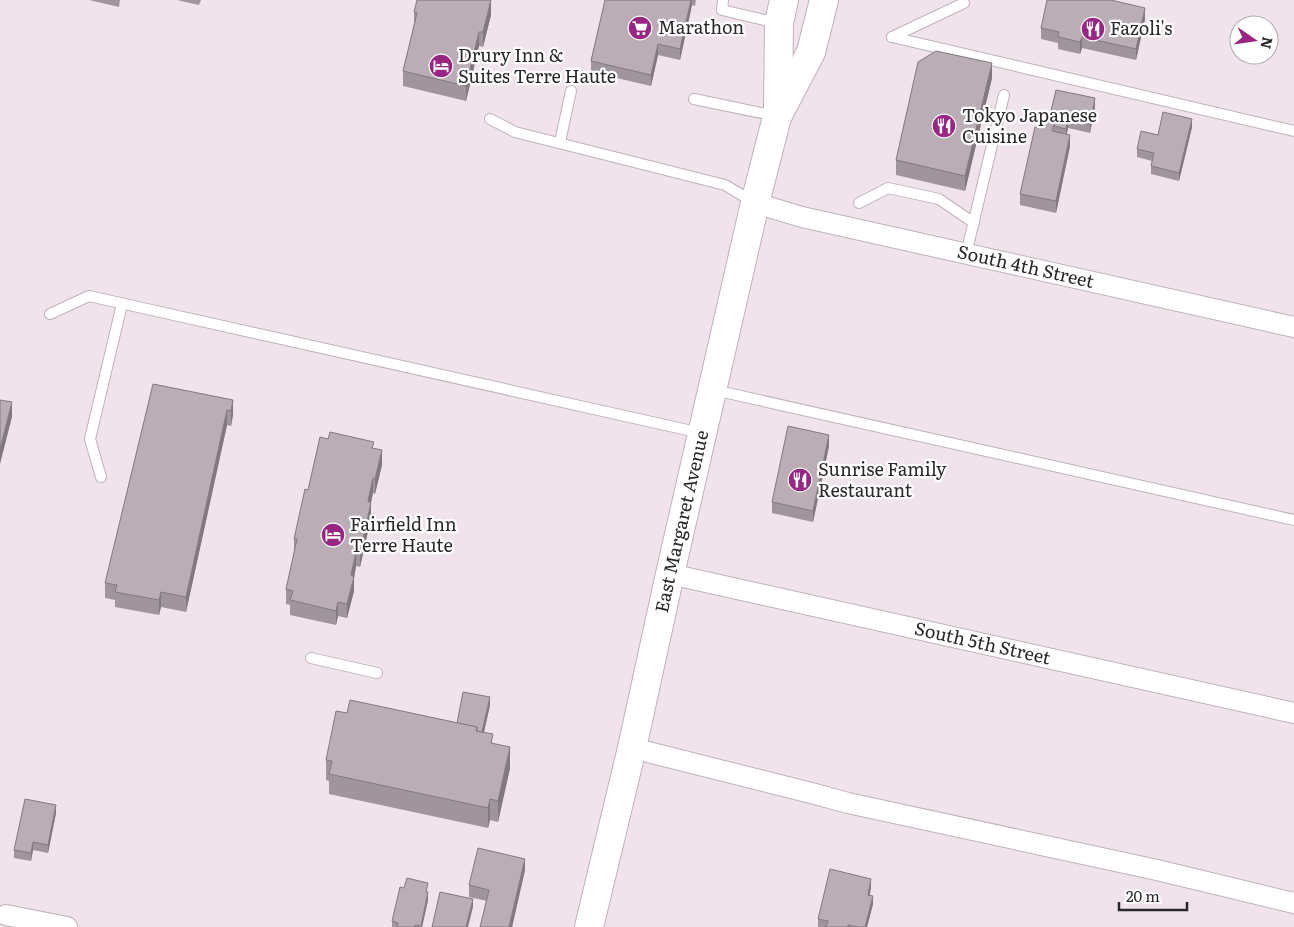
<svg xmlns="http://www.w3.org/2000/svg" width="1294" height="927" font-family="Literata,serif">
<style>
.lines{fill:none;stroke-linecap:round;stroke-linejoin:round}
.service-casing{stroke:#bfb2bb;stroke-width:12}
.minor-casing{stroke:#bfb2bb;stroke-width:22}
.secondary-casing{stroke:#bfb2bb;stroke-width:30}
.service{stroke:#fff;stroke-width:10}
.minor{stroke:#fff;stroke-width:20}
.secondary{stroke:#fff;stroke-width:28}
.wall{fill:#a0959d}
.shaded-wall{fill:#82797f}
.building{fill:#baadb6;stroke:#82797f}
.labels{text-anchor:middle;stroke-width:4.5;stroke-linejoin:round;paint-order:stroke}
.poi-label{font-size:18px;fill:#2c272a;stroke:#fff;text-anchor:start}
.street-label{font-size:18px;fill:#2c272a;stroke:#fff}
</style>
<rect width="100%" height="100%" fill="#f1e3ec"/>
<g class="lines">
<g class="service-casing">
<g id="service">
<polyline points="723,0 722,10 777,23"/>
<polyline points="892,37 1294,131"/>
<polyline points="892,37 964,3"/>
<polyline points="694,99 776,116"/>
<polyline points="490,119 515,132 725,185 755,203"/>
<polyline points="560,142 571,91"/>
<polyline points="859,203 888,188 939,199 974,223"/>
<polyline points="966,254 1004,95"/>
<polyline points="50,314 89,296 701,433"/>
<polyline points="714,390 1294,520"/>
<polyline points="101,477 90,439 122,304"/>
<polyline points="311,658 377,673"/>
</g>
</g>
<g class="minor-casing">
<g id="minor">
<path id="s1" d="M 755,203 L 802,217 L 1294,327"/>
<path id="s2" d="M 670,574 L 1294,713"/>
<polyline points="632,748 815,794 848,803 1157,870 1294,903"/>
<polyline points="6,915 67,927"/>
</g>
</g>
<g class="secondary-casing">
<g id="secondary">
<polyline points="778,110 779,23 784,0"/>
<path id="s3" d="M 589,927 L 632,748 L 670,574 L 755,203 L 777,117 L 811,52 L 824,0"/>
</g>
</g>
<use href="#service" class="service"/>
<use href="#minor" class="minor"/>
<use href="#secondary" class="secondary"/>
</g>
<g class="wall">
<polygon points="89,0 120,0 119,7"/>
<polygon points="177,0 201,0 199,5"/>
<polygon points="605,0 696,0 695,6 692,5 680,60 658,55 651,86 591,72 591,61"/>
<polygon points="414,12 491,15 483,47 479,46 466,101 403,86 403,71 414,25"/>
<polygon points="1145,19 1136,60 1082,48 1080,54 1058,49 1058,43 1041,39 1041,28"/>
<polygon points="992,78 965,191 896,175 896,160"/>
<polygon points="1095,106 1090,133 1068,128 1067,134 1070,146 1056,213 1020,205 1020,194 1039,128 1050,122 1050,115"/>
<polygon points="1192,127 1179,181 1151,174 1151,166 1152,161 1137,157 1137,149"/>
<polygon points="233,400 233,415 231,426 227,425 186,612 161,607 159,615 115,607 115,600 105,598 105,583"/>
<polygon points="829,446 813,522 772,513 772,502"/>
<polygon points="374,448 382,465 375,494 373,493 371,502 371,518 360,567 356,566 354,578 354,591 347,618 338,616 336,625 290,615 290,605 286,604 286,589 294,553 294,539 308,490"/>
<polygon points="490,705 484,732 510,768 498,822 490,820 488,828 329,794 329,781 326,780 326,760 347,713 457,723"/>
<polygon points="56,813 48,853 33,850 31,861 14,858 14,850"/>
<polygon points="525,870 512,927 481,927 487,901 469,897 469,885"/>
<polygon points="871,887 870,895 873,904 867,927 818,927 818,919"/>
<polygon points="428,892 428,900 422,927 392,927 392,921"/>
</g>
<g class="shaded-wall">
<polygon points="491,0 491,15 483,47 483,32"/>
<polygon points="691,0 692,0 692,5 680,60 680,49"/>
<polygon points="1145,8 1145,19 1136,60 1136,49"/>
<polygon points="479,32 479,46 466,101 466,86"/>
<polygon points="1082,37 1082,48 1080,54 1080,42"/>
<polygon points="658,44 658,55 651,86 651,75"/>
<polygon points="992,63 992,78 965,191 965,176"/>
<polygon points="1095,98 1095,106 1090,133 1090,125"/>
<polygon points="1192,119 1192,127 1179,181 1179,173"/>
<polygon points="1068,120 1068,128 1066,136 1066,129"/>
<polygon points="1070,135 1070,146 1056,213 1056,201"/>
<polygon points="233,400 233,415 231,426 231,411"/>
<polygon points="12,402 12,417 0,464 0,449"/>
<polygon points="227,410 227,425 186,612 186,597"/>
<polygon points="829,435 829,446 813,522 813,511"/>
<polygon points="382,450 382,465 375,494 375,479"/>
<polygon points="373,478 373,493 368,516 368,501"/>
<polygon points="371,503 371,518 360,567 360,552"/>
<polygon points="356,552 356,566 354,578 354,591 347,618 347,604 351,575"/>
<polygon points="161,592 161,607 159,615 159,600"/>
<polygon points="338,602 338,616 336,625 336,611"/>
<polygon points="490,697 490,705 482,741 482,733"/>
<polygon points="510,747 510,768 498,822 498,801"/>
<polygon points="490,799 490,820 488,828 488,808"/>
<polygon points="56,805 56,813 48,853 48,845"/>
<polygon points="33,842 33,850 31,861 31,853"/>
<polygon points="525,859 525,870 512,927 509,927"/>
<polygon points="871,879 871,887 868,902 868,895"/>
<polygon points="428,892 428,900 422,927 421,927"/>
<polygon points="873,896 873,904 867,927 865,927"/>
<polygon points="473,899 473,907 468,927 466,927"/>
</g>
<g class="building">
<polygon points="417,0 491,0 483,32 479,32 466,86 403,71 417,13 414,12"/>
<polygon points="605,0 691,0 680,49 658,44 651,75 591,61"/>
<polygon points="1047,0 1111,0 1145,8 1136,49 1082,37 1080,42 1058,37 1059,32 1041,28"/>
<polygon points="936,51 992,63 965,176 896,160 918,62"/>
<polygon points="1056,90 1095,98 1090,125 1068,120 1066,129 1054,126 1057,116 1050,115"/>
<polygon points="1163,112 1192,119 1179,173 1151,166 1154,153 1137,149 1141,131 1158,135"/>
<polygon points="1041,120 1054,123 1052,131 1070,135 1056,201 1020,194 1035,127 1039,128"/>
<polygon points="153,384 233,400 231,411 227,410 186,597 161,592 159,600 115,592 117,585 105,583"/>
<polygon points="0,400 12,402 0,449"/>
<polygon points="788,426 829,435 813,511 772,502"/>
<polygon points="330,432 374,442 372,448 382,450 375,479 373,478 368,501 371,503 360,552 356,552 351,575 354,577 347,604 338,602 336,611 290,600 293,591 286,589 297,539 294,539 305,489 308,490 320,437 328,439"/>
<polygon points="463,692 490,697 482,732 477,731 477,727 457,723"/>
<polygon points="350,700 477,727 476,731 493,734 491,743 510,747 498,801 490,799 488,808 329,774 332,761 326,760 336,711 347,713"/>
<polygon points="25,799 56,805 48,845 33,842 31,853 14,850"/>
<polygon points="478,848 525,859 509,927 480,927 489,890 469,885"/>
<polygon points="830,869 871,879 868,895 873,896 865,927 858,927 848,925 848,927 826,927 828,921 818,919"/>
<polygon points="407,878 428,883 426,892 428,892 421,926 415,925 415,927 397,927 398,923 392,921 400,887 404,888"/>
<polygon points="440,892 473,899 466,927 432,927"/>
</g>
<defs>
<g id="supermarket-disc" transform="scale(1.25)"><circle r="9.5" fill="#992683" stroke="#fff"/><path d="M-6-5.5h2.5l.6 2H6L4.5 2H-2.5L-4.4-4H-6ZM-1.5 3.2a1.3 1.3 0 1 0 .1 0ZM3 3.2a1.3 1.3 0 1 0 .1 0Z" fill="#fff"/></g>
<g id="restaurant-disc" transform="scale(1.25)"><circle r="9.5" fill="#992683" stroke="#fff"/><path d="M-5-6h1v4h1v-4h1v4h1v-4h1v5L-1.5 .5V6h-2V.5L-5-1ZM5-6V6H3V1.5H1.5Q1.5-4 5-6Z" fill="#fff"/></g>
<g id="hotel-disc" transform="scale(1.25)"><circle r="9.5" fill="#992683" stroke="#fff"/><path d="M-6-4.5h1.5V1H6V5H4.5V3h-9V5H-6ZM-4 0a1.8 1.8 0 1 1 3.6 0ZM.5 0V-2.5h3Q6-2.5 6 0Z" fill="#fff"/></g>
</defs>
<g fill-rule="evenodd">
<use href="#supermarket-disc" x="640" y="28"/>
<use href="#restaurant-disc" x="1093" y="29"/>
<use href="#hotel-disc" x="441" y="66"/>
<use href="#restaurant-disc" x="944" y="126"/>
<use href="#restaurant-disc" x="800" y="480"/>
<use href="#hotel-disc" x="333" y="535"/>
</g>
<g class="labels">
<g class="poi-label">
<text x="658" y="34">Marathon</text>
<text x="1110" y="35">Fazoli's</text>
<text x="458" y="62">Drury Inn &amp;<tspan x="458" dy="21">Suites Terre Haute</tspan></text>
<text x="962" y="122">Tokyo Japanese<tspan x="962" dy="21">Cuisine</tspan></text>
<text x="818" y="476">Sunrise Family<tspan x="818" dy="21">Restaurant</tspan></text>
<text x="350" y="531">Fairfield Inn<tspan x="350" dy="21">Terre Haute</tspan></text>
</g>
<g class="street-label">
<text dy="6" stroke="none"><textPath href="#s1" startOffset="278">South 4th Street</textPath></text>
<text dy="6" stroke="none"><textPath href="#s3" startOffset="416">East Margaret Avenue</textPath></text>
<text dy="6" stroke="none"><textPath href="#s2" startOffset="320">South 5th Street</textPath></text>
</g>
</g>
<g transform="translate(1254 40) rotate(103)"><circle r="24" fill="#ffffff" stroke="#aba9aa"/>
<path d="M0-4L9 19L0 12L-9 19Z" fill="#992683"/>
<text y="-8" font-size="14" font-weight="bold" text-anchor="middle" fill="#2c272a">N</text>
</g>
<path d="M1119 902v8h68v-8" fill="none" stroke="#2c272a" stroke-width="2.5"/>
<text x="1126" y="902" font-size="15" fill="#2c272a" stroke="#ffffff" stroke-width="4" paint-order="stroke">20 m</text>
</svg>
